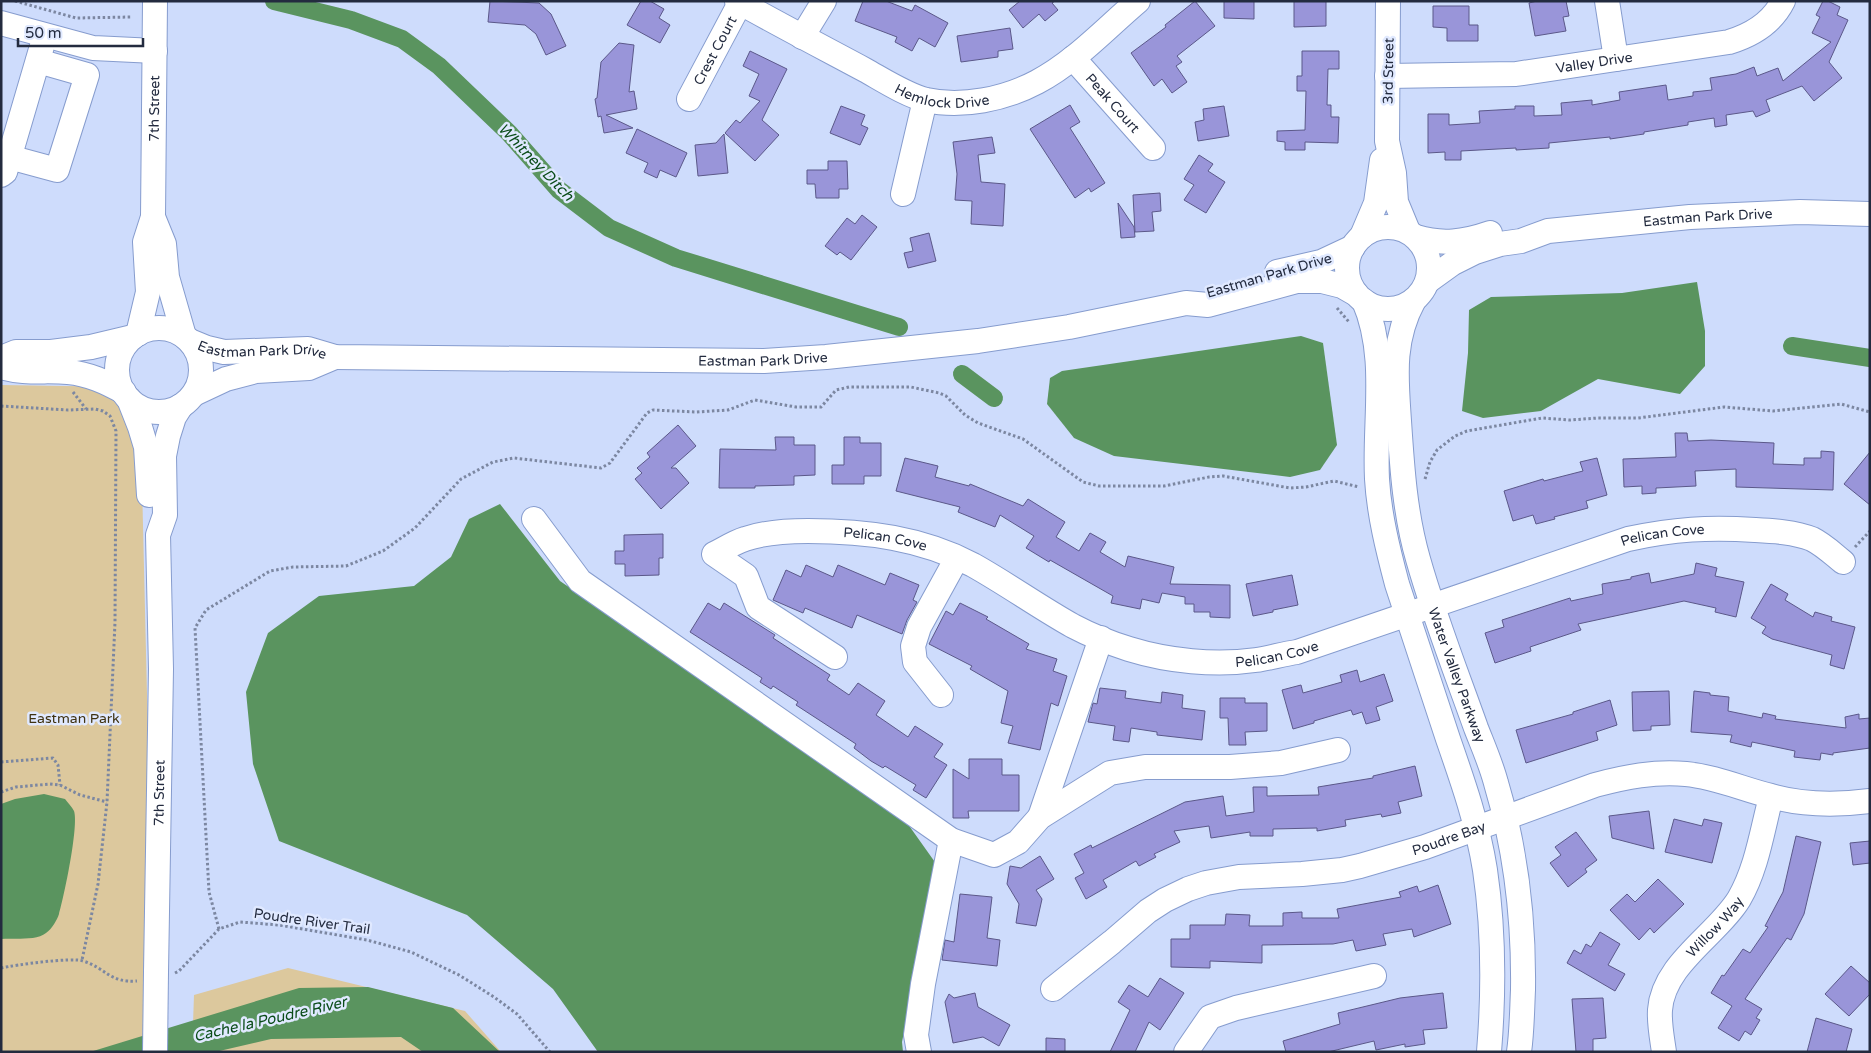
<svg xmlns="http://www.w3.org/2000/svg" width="1871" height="1053" font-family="'Varela Round',sans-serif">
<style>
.green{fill:#dcc89d}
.water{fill:#5a945f}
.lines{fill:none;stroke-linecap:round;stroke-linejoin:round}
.canal{stroke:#5a945f;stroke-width:18}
.building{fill:#9995d9;stroke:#5b5889}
.minor-casing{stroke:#869cce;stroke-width:26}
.path{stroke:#7c87a1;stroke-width:3;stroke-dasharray:2.5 2.5;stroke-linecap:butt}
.minor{stroke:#fff;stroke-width:24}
.minor-bridge-casing{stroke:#869cce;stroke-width:26;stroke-linecap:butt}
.minor-bridge{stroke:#fff;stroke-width:24}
.labels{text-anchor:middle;stroke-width:5;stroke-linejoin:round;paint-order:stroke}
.street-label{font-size:14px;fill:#232b3f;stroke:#e0e9ff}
.park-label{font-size:14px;fill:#3f3211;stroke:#e0e9ff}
.water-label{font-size:15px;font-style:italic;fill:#0a4c19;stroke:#e0e9ff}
</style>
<rect width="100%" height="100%" fill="#cedcfc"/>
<g class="green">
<polygon points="1,385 128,387 140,399 148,736 144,1052 1,1052"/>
<polygon points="288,968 465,1011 501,1052 192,1052 194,995"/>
</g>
<g class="water">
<polygon points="1697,282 1705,331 1705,366 1680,394 1598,379 1541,411 1483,418 1462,411 1468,353 1469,310 1491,297 1622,293"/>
<polygon points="1301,336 1323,343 1337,445 1320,470 1290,477 1114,456 1074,438 1047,404 1050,378 1062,371"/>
<polygon points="500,504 560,581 905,820 937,865 902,1042 903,1052 598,1052 553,989 467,915 279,841 253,764 246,692 268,633 319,596 414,586 451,557 469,519"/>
<path d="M 44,794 L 65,799 C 68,803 72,807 74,811 C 79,826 64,897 59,914 C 57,920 52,929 46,933 C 36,941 14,938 1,939 L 1,804 L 15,799 Z"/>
<polygon points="368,987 453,1008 500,1052 423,1052 401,1037 271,1039 215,1052 90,1052 299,988"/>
</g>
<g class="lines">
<g class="canal">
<polyline points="274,1 351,20 402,39 439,66 509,133 559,190 609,228 676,258 899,327"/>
<polyline points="1792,346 1870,358"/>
<polyline points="962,374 994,398"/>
</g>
</g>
<g class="building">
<polygon points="490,1 539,3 551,14 566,46 546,55 536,34 525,25 488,22"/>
<polygon points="641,1 650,1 664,9 659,18 670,25 660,43 627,25"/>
<polygon points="863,1 886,1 912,11 915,5 948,23 935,47 919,38 912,51 895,42 897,37 855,21"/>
<polygon points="1020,1 1055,1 1052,3 1058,10 1045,21 1039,14 1023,28 1009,10"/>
<polygon points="1195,1 1215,26 1177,56 1182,62 1176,66 1187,82 1172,93 1162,79 1154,86 1131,53 1166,27 1165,25"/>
<polygon points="1224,1 1254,1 1254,19 1224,18"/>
<polygon points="1294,1 1326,1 1326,26 1294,27"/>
<polygon points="1537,1 1566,1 1569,16 1563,17 1566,31 1535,36 1529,3"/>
<polygon points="1823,1 1828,1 1840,7 1837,15 1848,20 1829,62 1842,78 1814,101 1802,86 1766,100 1770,111 1756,117 1753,111 1726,115 1727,125 1715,127 1714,118 1688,122 1688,125 1644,132 1644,134 1610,139 1610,137 1549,143 1549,148 1516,150 1516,148 1461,151 1461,160 1445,160 1445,152 1428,153 1428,114 1449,114 1449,125 1480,123 1479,111 1515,109 1515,106 1534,106 1534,116 1562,115 1561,103 1592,100 1592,105 1620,100 1619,92 1666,85 1668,100 1693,96 1693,92 1712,90 1710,78 1736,74 1754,67 1757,76 1778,68 1783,81 1831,42 1812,33 1820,17 1816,15"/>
<polygon points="1433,6 1469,6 1469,25 1478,25 1478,41 1447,41 1447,28 1433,27"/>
<polygon points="1010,28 1013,49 998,51 998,57 961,62 957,36"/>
<polygon points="619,43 634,45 629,92 634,91 637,109 606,115 633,128 604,133 601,116 598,117 595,99 597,98 601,62"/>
<polygon points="750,51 787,69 762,120 779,135 755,161 725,133 736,120 740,123 760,101 749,96 759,74 743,66"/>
<polygon points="1302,51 1339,51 1339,69 1328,69 1327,105 1331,105 1331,117 1339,117 1338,143 1305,142 1305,150 1285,150 1285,142 1277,141 1277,131 1305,130 1306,91 1297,91 1297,76 1302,76"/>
<polygon points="1070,105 1080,122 1070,128 1105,183 1091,192 1089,188 1075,198 1030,129"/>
<polygon points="841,106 865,115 861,125 868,128 860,145 830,133"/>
<polygon points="1224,106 1229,136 1198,141 1195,122 1204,120 1203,109"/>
<polygon points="637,129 687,153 676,177 660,170 657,178 644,172 648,163 626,153"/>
<polygon points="724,134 728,173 698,176 695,145 716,143"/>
<polygon points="992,137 995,153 978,155 981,182 1005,184 1003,226 971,224 972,201 955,200 957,174 953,142"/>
<polygon points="1199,155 1213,164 1208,171 1225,182 1206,213 1184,200 1194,185 1184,179"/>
<polygon points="828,161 847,161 848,189 839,189 839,198 816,198 815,184 807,184 807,170 828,170"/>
<polygon points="1160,193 1161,211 1152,212 1154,231 1135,232 1133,195"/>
<polygon points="1118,203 1134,227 1135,237 1121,238"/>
<polygon points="862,215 877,227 851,260 840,252 837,255 825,246 847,218 855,224"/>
<polygon points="929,233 936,261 908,268 904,253 913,251 910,238"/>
<polygon points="678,425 696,446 671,468 676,468 689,483 661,509 635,479 642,473 637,468 650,457 647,453"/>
<polygon points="1675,433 1687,433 1688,441 1711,440 1774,443 1773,464 1804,465 1804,458 1821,458 1821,451 1834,452 1833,490 1736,487 1736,469 1695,471 1696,486 1656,488 1656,493 1642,494 1642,486 1624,487 1623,459 1676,457"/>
<polygon points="775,437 794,437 794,445 815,445 815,475 794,476 794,485 755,486 755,488 719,488 720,449 776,450"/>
<polygon points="844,437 860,437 860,443 881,443 881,476 864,476 864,484 832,484 832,465 844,465"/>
<polygon points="1870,452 1870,505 1844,484"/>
<polygon points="905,458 938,466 935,477 969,486 970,484 1023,506 1028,499 1065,522 1056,537 1079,551 1090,533 1106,542 1100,552 1125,567 1128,556 1174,567 1170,584 1230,585 1230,618 1210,617 1210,612 1194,612 1194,604 1185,604 1185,597 1162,593 1159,603 1142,599 1140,609 1111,603 1113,596 1050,560 1049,562 1026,548 1034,536 1000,515 995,527 958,512 960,507 896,491"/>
<polygon points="1597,458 1607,495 1586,501 1588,508 1554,517 1555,519 1536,524 1533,515 1513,521 1504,491 1543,479 1544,481 1583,471 1580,462"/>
<polygon points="663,534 663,558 659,558 659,575 625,576 625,564 615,564 615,551 624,551 624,535"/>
<polygon points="1696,563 1717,568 1715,576 1744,582 1736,617 1715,612 1716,608 1684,601 1578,624 1581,630 1530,647 1531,651 1495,663 1485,633 1504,627 1502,620 1570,598 1571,601 1603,594 1602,584 1631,579 1631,577 1649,573 1651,583 1694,574"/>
<polygon points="806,565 833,577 838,565 885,585 890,573 919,585 913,600 917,602 907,620 902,634 857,615 852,628 805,608 803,613 773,600 786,570 801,577"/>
<polygon points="1292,575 1298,605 1273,610 1273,612 1253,616 1246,584"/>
<polygon points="1771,584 1788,594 1785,600 1813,617 1815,612 1832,617 1831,621 1855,627 1844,669 1830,665 1832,655 1772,639 1762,633 1766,627 1751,618"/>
<polygon points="708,603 720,610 724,603 775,635 773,638 830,675 827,680 849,695 858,683 885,701 876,715 908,737 915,726 943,744 934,757 947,765 926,798 913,790 916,785 885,766 883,768 871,761 854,748 856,744 796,705 798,702 773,686 771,689 760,682 762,678 690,632"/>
<polygon points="960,603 988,617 986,619 1029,644 1026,649 1057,659 1053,671 1067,676 1058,706 1051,703 1040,750 1008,743 1013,726 1001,723 1008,691 970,669 972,666 929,644 946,611 953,615"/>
<polygon points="1357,670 1360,682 1384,674 1393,701 1376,707 1380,720 1366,724 1362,712 1353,715 1351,710 1314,721 1314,723 1293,729 1282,690 1301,685 1303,693 1342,682 1340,675"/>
<polygon points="1100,688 1126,691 1125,698 1161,703 1162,692 1183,695 1182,708 1205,711 1202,740 1157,735 1157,732 1131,728 1129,742 1113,740 1115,726 1088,722 1093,703 1097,704"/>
<polygon points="1669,691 1670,725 1651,726 1651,730 1633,731 1632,692"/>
<polygon points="1694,691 1710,693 1710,695 1729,697 1728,711 1762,718 1763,713 1776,716 1775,719 1846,728 1845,717 1859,714 1859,719 1870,718 1870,748 1833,753 1833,755 1821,753 1820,760 1794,757 1795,751 1752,742 1751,747 1730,742 1732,735 1691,732"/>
<polygon points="1220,698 1245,698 1245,703 1267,703 1267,731 1245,732 1246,745 1229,745 1228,718 1220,718"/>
<polygon points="1610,700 1617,725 1596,732 1598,740 1526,763 1516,730 1573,714 1573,712"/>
<polygon points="969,759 1002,759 1002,775 1019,775 1019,811 968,811 969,818 953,818 953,769 969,779"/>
<polygon points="1415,766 1422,796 1398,802 1401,813 1382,817 1381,814 1345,820 1346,826 1317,831 1317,828 1273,829 1273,836 1250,836 1250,832 1211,838 1209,826 1174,831 1180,842 1154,854 1156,857 1139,866 1136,861 1103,880 1107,887 1086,899 1075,878 1084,873 1074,854 1091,845 1092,848 1185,802 1223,796 1226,816 1254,812 1253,787 1267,787 1267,796 1319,795 1318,787 1373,778 1373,776"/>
<polygon points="1649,811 1654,849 1612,838 1609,816"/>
<polygon points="1674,819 1702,826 1704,819 1722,823 1712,863 1665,852"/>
<polygon points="1576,832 1597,860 1585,869 1587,872 1568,887 1550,863 1561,855 1555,847"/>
<polygon points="1796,836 1821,842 1804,914 1791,940 1787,938 1745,999 1762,1009 1756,1018 1760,1020 1751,1035 1745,1031 1739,1041 1718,1028 1732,1006 1711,993 1722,975 1724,976 1743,949 1750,953 1768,927 1765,926 1783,892"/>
<polygon points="1870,841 1870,863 1853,865 1850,843"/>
<polygon points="1040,856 1054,879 1036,890 1042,899 1036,926 1016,923 1019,904 1007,884 1010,866 1021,868"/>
<polygon points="1658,879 1684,904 1654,933 1650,928 1639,940 1610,910 1627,894 1635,902"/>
<polygon points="1438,885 1451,924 1414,937 1412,929 1383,934 1386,945 1356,951 1353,940 1333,944 1262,945 1262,963 1210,961 1210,968 1171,967 1171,939 1190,939 1190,925 1225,925 1226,914 1250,915 1249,926 1283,926 1283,913 1302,912 1302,918 1339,918 1337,909 1401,897 1399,892 1417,886 1419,892"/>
<polygon points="960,894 992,897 987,938 1000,940 997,966 942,960 945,940 954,942"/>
<polygon points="1600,932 1620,944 1608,965 1625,974 1615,991 1567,963 1574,950 1581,954 1586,944 1591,947"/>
<polygon points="1851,966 1870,983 1870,994 1849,1016 1825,994"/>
<polygon points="1160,978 1184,993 1160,1030 1149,1022 1135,1052 1110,1052 1130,1010 1118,1002 1129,985 1148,997"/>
<polygon points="975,993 978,1007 1010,1025 999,1046 983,1037 953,1043 945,1002 949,994 954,998"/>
<polygon points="1443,993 1447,1028 1423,1030 1425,1044 1405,1047 1405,1044 1376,1050 1374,1041 1328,1052 1286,1052 1283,1041 1340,1024 1338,1013 1400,998"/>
<polygon points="1603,998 1606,1038 1593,1039 1593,1052 1576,1052 1572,999"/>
<polygon points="1816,1018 1852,1029 1846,1052 1807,1052"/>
<polygon points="1046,1038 1065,1039 1065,1052 1046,1052"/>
</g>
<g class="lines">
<g class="minor-casing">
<g id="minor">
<path id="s1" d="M 737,1 C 780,25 822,47 865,70 C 883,80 906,95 926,100 C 962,108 1005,99 1037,82 C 1075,62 1106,28 1138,1"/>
<polyline points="1388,1 1387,141 1394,173 1396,202 1408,231"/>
<polyline points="1607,1 1616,59"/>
<polyline points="1,23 93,48 155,51"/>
<polyline points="802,37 824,1"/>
<path id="s2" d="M 1073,58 L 1153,148"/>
<path id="s3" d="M 1387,76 L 1516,74 L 1729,42 C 1752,35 1772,23 1783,1"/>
<path id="s4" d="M 689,99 L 740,3"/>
<polyline points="9,157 57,170 87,75 38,61"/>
<polyline points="1,175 5,172 42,46"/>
<polyline points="903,194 925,100"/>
<polyline points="153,217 164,244 167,277 184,336"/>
<circle cx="1388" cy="268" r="41"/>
<polyline points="1362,236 1376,203 1382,160"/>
<path d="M 1416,237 C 1442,245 1464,242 1490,233"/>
<polyline points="1277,272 1321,262 1353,247"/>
<path id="s5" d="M 1428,281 L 1453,263 L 1475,252 L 1500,244 L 1521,241 L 1548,231 L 1690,217 L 1800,212 L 1870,214"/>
<path id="s6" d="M 1414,300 C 1392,340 1396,377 1399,421 C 1402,467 1405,514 1418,559 C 1434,616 1456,672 1476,728 C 1483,746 1491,764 1496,783 C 1516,850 1524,920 1523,990 C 1522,1010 1522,1031 1519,1052"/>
<path d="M 1364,301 C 1388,356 1374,420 1377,479 C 1379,514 1388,550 1397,584 C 1414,636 1431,687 1448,739 C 1463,782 1478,825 1485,870 C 1494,931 1494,991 1489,1052"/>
<circle cx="159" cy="370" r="42"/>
<path id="s7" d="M 138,334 L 148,292 L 145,242 L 153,217 L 155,1"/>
<path id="s8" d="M 190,341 L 207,348 L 224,352 L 308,349 L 335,357 L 764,361 L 826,357 L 978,341 L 1069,327 L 1186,303 L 1208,305 L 1297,281 L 1322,281 L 1342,286 L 1356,294"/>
<polyline points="1,358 16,352 51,352 91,347 133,337"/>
<path d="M 1,367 C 25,374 45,370 68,372 C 89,374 106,382 124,392"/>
<polyline points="194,394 226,379 256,371 309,368 335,357"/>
<polyline points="129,399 140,427 146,447 149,495"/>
<polyline points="534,519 580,581 951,840 994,855 1018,842 1040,817 1110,773 1145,767 1230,767 1281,763 1338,750"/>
<path id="s9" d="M 835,657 L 758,607 L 746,576 L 714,554 C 724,549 735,542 745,539 C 765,532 788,531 808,531 C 866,531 922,538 973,565 C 1007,584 1039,607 1073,626 C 1090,635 1110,643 1129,649 C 1168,661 1215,666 1256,660 C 1270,658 1283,654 1297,652 L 1628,539 C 1674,529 1709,527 1755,530 C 1774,531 1794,532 1812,539 C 1824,545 1833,554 1843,562"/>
<polyline points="941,695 915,662 913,646 919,627 957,558"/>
<polyline points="1040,817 1101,638"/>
<path id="s10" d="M 156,972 L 161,669 L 158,535 L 165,515 L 164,456 L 168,436 L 174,417 L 181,406"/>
<path id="s11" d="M 1053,989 L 1112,942 L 1148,911 L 1165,900 L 1188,889 L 1206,883 L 1239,877 L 1302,874 L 1342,870 L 1360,866 L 1425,847 L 1595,785 C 1625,777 1655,771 1686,774 C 1717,777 1742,789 1771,796 C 1802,805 1838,805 1870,801"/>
<polyline points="919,1052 916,1035 923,984 951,840"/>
<polyline points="1186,1052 1210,1017 1236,1008 1374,976"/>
<path id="s12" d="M 1664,1052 C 1662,1038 1659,1023 1660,1010 C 1663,964 1717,935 1739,899 C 1757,868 1762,831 1771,797"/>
</g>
</g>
<g class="path">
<polyline points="15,1 76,18 132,17"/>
<polyline points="1337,308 1349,322"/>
<polyline points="73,392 86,409"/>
<polyline points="1,406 68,410 95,409 103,411 110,416 116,431 115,622 107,802 98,884 82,960"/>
<polyline points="1425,479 1430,462 1437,450 1455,436 1467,431 1542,418 1570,420 1598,418 1638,418 1724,407 1773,411 1841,404 1870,412"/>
<polyline points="1855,547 1870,531"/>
<polyline points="1,762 53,758 58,765 60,785"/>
<polyline points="1,792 16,787 50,784 60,785 80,795 107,802"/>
<polyline points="219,929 209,892 195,628 206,610 270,571 293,567 346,566 383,551 415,528 461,479 493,462 514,458 601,468 610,463 647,413 653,410 696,412 728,410 755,400 796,407 821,407 836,390 849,387 911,387 939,393 946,396 965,415 978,423 1023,439 1083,482 1099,486 1164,486 1209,477 1223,476 1290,488 1306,487 1334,481 1359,487"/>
<path d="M 1,968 C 15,965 72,957 83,961 C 106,968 109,983 137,981"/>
<polyline points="175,973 179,971 219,929 240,922 279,925 367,940 411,952 459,975 494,997 517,1014 550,1052"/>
</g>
<use href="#minor" class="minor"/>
<g class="minor-bridge-casing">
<polyline id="minor-bridge" points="155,1052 156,972"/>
</g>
<use href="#minor-bridge" class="minor-bridge"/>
</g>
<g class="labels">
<g class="street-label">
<text dy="5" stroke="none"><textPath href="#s4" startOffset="55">Crest Court</textPath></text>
<text dy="5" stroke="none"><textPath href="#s3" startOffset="208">Valley Drive</textPath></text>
<text transform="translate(1388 71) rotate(-89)" y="5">3rd Street</text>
<text dy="5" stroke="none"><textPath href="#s1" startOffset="229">Hemlock Drive</textPath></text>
<text dy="5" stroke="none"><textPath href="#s2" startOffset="60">Peak Court</textPath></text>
<text dy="5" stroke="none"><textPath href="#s7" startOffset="228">7th Street</textPath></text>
<text dy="5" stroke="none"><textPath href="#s5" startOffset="292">Eastman Park Drive</textPath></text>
<text transform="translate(1269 275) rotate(-16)" y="5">Eastman Park Drive</text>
<text dy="5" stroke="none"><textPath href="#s8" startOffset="74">Eastman Park Drive</textPath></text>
<text dy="5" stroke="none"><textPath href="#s8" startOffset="576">Eastman Park Drive</textPath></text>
<text dy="5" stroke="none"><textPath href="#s9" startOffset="1165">Pelican Cove</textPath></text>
<text dy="5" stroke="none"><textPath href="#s9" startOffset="340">Pelican Cove</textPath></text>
<text dy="5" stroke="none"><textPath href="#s9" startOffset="760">Pelican Cove</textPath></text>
<text dy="5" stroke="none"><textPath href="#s6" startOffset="386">Water Valley Parkway</textPath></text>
<text dy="5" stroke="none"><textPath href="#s10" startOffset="179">7th Street</textPath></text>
<text dy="5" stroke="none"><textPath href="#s11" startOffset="436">Poudre Bay</textPath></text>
<text transform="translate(312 921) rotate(8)" y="5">Poudre River Trail</text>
<text dy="5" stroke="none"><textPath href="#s12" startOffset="144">Willow Way</textPath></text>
</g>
<g class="park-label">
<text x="74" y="723">Eastman Park</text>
</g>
<g class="water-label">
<text transform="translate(536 162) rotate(46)" y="5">Whitney Ditch</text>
<text transform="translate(270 1019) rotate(-13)" y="5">Cache la Poudre River</text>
</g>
</g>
<rect width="1871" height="1053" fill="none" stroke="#232b3f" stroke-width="5"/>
<path d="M18 38v8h125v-8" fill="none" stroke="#232b3f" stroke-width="2.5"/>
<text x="25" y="38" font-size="15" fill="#232b3f" stroke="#e0e9ff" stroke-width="4" paint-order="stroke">50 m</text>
</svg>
